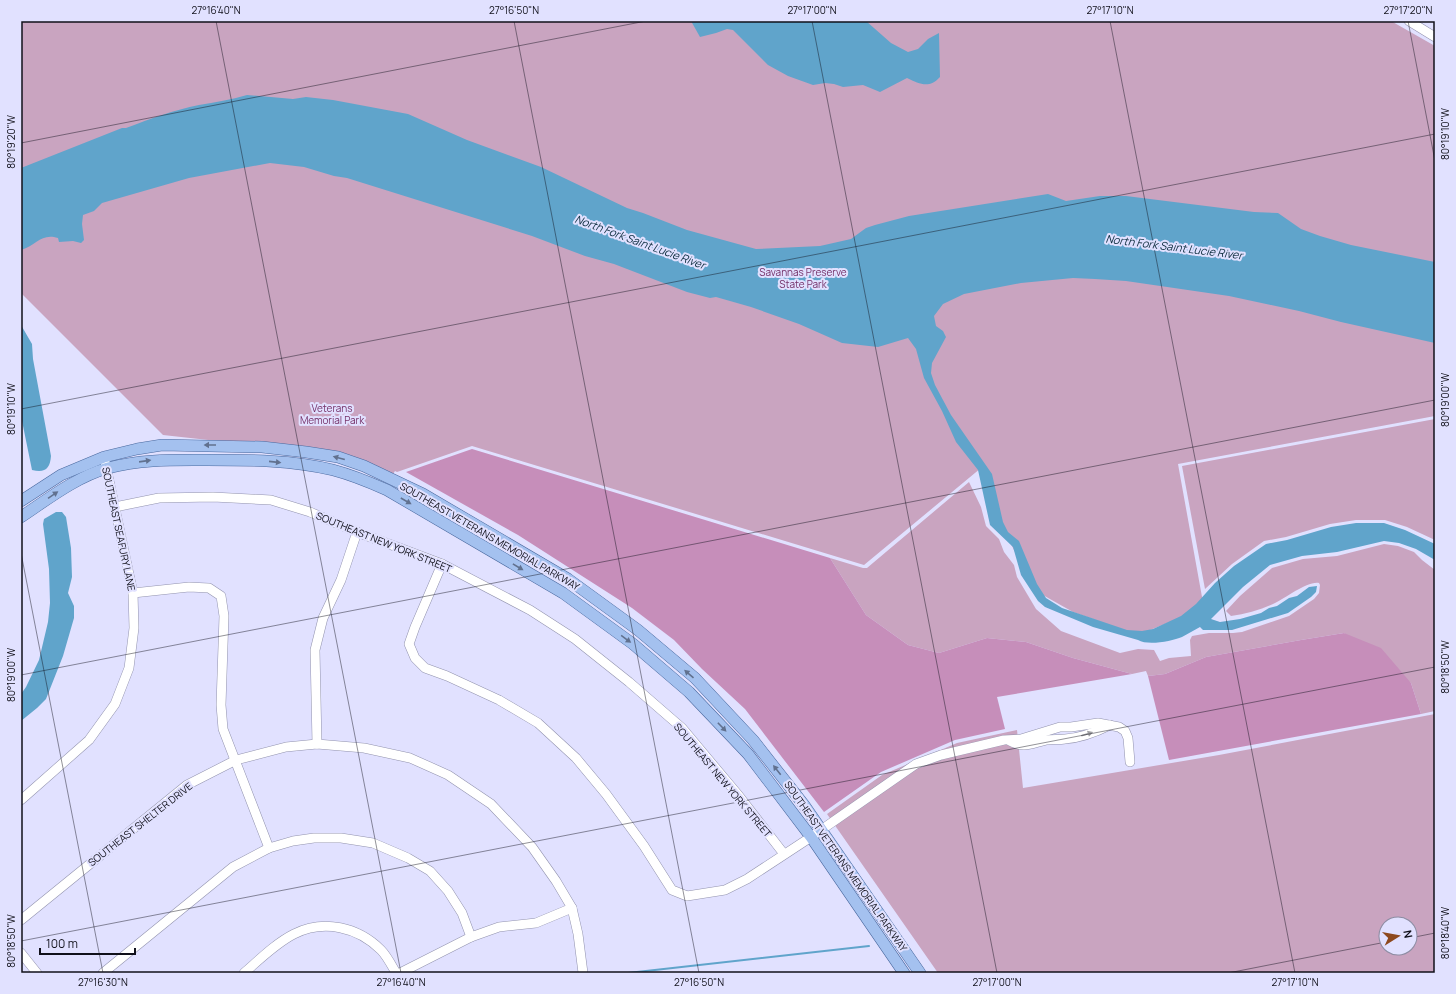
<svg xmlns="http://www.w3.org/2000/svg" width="1456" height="994" font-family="Manrope,sans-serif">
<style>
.green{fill:#c9a4c0;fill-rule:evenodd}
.forest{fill:#c68eba}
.water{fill:#60a4cb}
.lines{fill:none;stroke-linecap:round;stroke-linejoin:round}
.stream{stroke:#60a4cb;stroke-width:2}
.minor-casing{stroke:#9293ae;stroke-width:10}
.major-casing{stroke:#49689e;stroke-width:12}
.minor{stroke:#fff;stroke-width:9}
.major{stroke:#a4c1ef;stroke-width:11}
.oneway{fill:#61718f}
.oneway2{fill:#9f9fa3}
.ticks{fill:none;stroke:#10101a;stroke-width:1;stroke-opacity:0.45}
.labels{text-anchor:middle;stroke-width:4;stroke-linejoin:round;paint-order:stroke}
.park-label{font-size:10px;fill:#743068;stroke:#e1e1ff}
.street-label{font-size:10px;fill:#10101a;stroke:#e1e1ff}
.water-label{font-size:11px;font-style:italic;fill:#0f2f40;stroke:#e1e1ff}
.neatline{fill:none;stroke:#10101a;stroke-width:1.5}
.ticks-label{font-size:10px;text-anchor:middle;fill:#10101a}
</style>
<rect width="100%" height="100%" fill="#e1e1ff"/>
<g class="green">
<polygon points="21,21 1391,21 1435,46 1435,416 1178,464 1204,608 1138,635 1073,612 1034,590 999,520 981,468 864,565 472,446 397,472 395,471 393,474 343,455 163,435 21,293"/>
<polygon points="1435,419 1435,540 1407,527 1385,520 1356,520 1330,524 1286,537 1264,541 1232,564 1205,589 1182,466"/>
<path d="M 969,482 L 981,507 L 986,526 L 999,539 L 1004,552 L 1014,565 L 1017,577 L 1036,609 L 1061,631 L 1120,653 L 1138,649 L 1154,650 L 1160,661 L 1169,658 L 1191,656 L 1190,640 L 1192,636 L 1209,633 L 1233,633 L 1242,632 L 1289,616 L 1314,599 L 1319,593 L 1320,585 L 1319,583 C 1307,581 1286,598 1275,603 C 1261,610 1246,614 1231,616 L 1226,611 L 1240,596 L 1272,568 L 1303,559 L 1337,556 L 1384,544 L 1398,546 L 1414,552 L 1422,560 L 1435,570 L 1435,711 L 1421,714 L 1411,683 L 1344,633 L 1301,640 L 1206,657 L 1165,674 L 1148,676 L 1146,671 L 1132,674 L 1073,658 L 1026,642 L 987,638 L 939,653 L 908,645 L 866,615 L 830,558 L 863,568 L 867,568 Z"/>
<path d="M 1435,714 L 1435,973 L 938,973 L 827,814 L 882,775 L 957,743 L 1017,730 L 1023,788 L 1219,755 ZM 1386,924 L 1410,924 L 1410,948 L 1386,948 Z"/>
</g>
<g class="forest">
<polygon points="472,449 830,558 866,615 908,645 939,653 987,638 1026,642 1073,658 1132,674 997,697 1005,729 955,740 881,772 824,812 745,709 702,669 674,640 632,608 518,535 406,472"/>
<polygon points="1344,633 1381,648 1411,683 1421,714 1169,760 1148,676 1165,674 1206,657 1301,640"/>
</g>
<g class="water">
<path d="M 691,21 L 866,21 L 891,43 L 908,52 L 918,49 L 928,39 L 939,33 L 940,77 C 929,89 920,84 907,78 L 880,92 L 863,85 L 843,87 L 834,84 L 825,83 L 813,85 L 788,76 L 768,65 L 733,30 L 727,29 L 716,33 L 700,37 Z"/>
<path d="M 247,95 L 293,99 L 306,97 L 333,100 L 408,114 L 467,140 L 541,167 L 627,208 L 643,213 L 687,230 L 756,249 L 820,246 L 851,239 L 866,228 L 875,225 L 909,216 L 1048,194 L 1066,201 L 1100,196 L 1126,196 L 1254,212 L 1278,213 L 1301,229 L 1320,236 L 1351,245 L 1435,262 L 1435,343 L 1341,322 L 1299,311 L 1229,296 L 1126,281 L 1095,279 L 1073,278 L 1021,283 L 964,294 L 943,304 L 934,316 L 936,326 L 943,331 L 946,337 L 932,363 L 931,373 L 935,385 L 951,415 L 992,474 L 1003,522 L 1008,532 L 1019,541 L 1037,584 L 1046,598 L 1062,608 L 1127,630 L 1142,631 L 1153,629 L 1181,616 L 1196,604 L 1215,583 L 1234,566 L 1266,544 L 1287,540 L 1331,527 L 1356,523 L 1384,523 L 1405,530 L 1435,544 L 1435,560 L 1416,549 L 1399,543 L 1384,541 L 1337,552 L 1302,556 L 1270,565 L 1243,587 L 1211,619 L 1220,622 L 1240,619 L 1261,613 L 1269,608 L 1277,606 L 1289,598 L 1297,596 L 1309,587 L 1317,586 L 1316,592 L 1311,597 L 1288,613 L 1232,630 L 1203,630 L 1200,627 C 1194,630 1188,634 1182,637 C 1172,641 1148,646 1138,640 L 1093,627 L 1045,607 L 1038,601 L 1021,575 L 1013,547 L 990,525 L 978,470 L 956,442 L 942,411 L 924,378 L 916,349 L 908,338 L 878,347 L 842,343 L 799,324 L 751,307 L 716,297 L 710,298 L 687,292 L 614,264 L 585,256 L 532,236 L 347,178 L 334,176 L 304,167 L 270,163 L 189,178 L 102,203 L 94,211 L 83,215 L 82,224 L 84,240 L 81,243 L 73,241 L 59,242 L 58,238 C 41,233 37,245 21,250 L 21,168 L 122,128 L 126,128 C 150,119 174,110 199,105 C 215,102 231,100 247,95 Z"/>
<path d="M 21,325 L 32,344 L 33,359 L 51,456 C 50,469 45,473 32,470 L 21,416 Z"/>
<polygon points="56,512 62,512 66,517 71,548 72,577 68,593 74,606 74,618 63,656 46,699 37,708 21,721 21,694 26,687 39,660 48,622 50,603 49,569 43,524 44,519"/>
</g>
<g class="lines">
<polyline class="stream" points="628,973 869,946"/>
<g class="minor-casing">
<g id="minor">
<polyline points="1409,21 1435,37"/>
<polyline points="115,507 159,498 213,497 271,500 310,512 357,532 442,564 530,610 575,639 629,682 682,728 739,796 784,854"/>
<polyline points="442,564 415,627 409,644 415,658 425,668 447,676 499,700 538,723 576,758 606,794 644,846 672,890 687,896 725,890 747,879 811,837 916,764 941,755 1004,740 1021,739 1060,727 1071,727 1098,723 1119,727 1125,731 1128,738 1130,762"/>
<polyline points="133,593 189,587 209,588 221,596 224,616 221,705 223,729 269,848"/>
<path d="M 1010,741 C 1024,749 1032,743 1046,740 C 1052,739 1059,740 1065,739 C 1081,738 1096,732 1110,725"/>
<polyline points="317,744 315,650 323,618 341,580 357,532"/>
<polyline points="21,800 89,740 115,704 129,668 134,628 133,593 104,457"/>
<polyline points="21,920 187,785 236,760 286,747 317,744 364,748 410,758 448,775 491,804 532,847 556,881 572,908 578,934 583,973"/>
<polyline points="21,953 37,973"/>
<polyline points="103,973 233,867 269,848 293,841 314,838 341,838 373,843 408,858 430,871 448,891 462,913 471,937"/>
<path d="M 244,973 C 259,960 276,943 294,934 C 324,919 358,927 381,950 C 387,956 392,966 396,973"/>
<polyline points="400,973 471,937 499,927 536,923 572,908"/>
</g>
</g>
<g class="major-casing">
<g id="major">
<polyline points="21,501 61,475 104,457 137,449 162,445 262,447 306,452 338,457 364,466 423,494 568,579 638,630 695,678 753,740 804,805 920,973"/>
<path d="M 21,517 C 48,499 76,477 108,468 C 141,459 173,460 207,460 C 249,460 292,460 333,470 C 352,475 369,482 387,490 L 563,593 L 633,644 L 689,692 L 748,754 L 811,837 L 904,973"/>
</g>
</g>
<use href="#minor" class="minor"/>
<use href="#major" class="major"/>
</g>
<defs><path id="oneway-solid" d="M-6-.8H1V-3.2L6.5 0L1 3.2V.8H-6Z"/></defs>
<g class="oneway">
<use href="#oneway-solid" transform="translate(210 445) rotate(180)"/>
<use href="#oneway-solid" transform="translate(339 458) rotate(-165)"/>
<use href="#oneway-solid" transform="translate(145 461) rotate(-8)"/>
<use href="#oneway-solid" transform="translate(275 462) rotate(6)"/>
<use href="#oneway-solid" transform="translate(53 495) rotate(-34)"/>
<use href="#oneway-solid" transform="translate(406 501) rotate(30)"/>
<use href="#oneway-solid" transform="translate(518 567) rotate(31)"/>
<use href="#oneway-solid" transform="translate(626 639) rotate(36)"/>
<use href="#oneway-solid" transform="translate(689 674) rotate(-139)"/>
<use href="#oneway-solid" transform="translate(722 727) rotate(46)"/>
<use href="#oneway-solid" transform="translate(777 770) rotate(-128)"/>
</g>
<use class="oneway2" href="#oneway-solid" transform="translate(1087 734) rotate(-18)"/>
<path class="ticks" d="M 216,21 L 401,973M 514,21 L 699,973M 812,21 L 997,973M 1110,21 L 1295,973M 1408,21 L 1435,161M 21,143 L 646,21M 21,409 L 1435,134M 21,553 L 103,973M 21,675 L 1435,400M 1410,938 L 1435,933M 21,941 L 1435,667M 1228,973 L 1386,942"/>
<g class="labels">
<g class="park-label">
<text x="803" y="276">Savannas Preserve<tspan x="803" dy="12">State Park</tspan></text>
<text x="332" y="412">Veterans<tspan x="332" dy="12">Memorial Park</tspan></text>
</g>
<g class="street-label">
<text transform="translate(119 529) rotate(78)" y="4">SOUTHEAST SEAFURY LANE</text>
<text transform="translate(490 536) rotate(30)" y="4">SOUTHEAST VETERANS MEMORIAL PARKWAY</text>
<text transform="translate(384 542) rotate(22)" y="4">SOUTHEAST NEW YORK STREET</text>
<text transform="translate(723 780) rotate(50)" y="4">SOUTHEAST NEW YORK STREET</text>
<text transform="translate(140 824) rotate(-38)" y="4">SOUTHEAST SHELTER DRIVE</text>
<text transform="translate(846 866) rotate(55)" y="4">SOUTHEAST VETERANS MEMORIAL PARKWAY</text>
</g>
<g class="water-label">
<text transform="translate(640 242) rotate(20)" y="4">North Fork Saint Lucie River</text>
<text transform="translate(1174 247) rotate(7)" y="4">North Fork Saint Lucie River</text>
</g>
</g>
<rect width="1456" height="994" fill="none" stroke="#e1e1ff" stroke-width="44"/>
<g transform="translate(1398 936) rotate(79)"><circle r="19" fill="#e1e1ff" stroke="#8d8da3"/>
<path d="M0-3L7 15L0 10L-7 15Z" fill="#8d481e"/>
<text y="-6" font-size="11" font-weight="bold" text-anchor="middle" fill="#10101a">N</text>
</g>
<path d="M40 948v6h95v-6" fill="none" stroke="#10101a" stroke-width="2"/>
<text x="46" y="948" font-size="12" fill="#10101a" stroke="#e1e1ff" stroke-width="3" paint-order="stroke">100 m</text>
<rect x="22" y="22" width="1412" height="950" class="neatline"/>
<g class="ticks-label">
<text x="216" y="14">27°16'40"N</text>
<text x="514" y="14">27°16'50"N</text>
<text x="812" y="14">27°17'00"N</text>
<text x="1110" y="14">27°17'10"N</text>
<text x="1408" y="14">27°17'20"N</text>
<text transform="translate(1445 134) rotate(-90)" y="4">80°19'10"W</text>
<text transform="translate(11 142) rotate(-90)" y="4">80°19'20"W</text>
<text transform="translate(1445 400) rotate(-90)" y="4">80°19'00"W</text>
<text transform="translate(11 409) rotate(-90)" y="4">80°19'10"W</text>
<text transform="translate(1445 667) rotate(-90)" y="4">80°18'50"W</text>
<text transform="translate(11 675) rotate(-90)" y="4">80°19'00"W</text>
<text transform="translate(1445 933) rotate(-90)" y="4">80°18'40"W</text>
<text transform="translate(11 941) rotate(-90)" y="4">80°18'50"W</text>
<text x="103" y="986">27°16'30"N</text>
<text x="401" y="986">27°16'40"N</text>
<text x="699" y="986">27°16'50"N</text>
<text x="997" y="986">27°17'00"N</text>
<text x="1295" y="986">27°17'10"N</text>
</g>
</svg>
